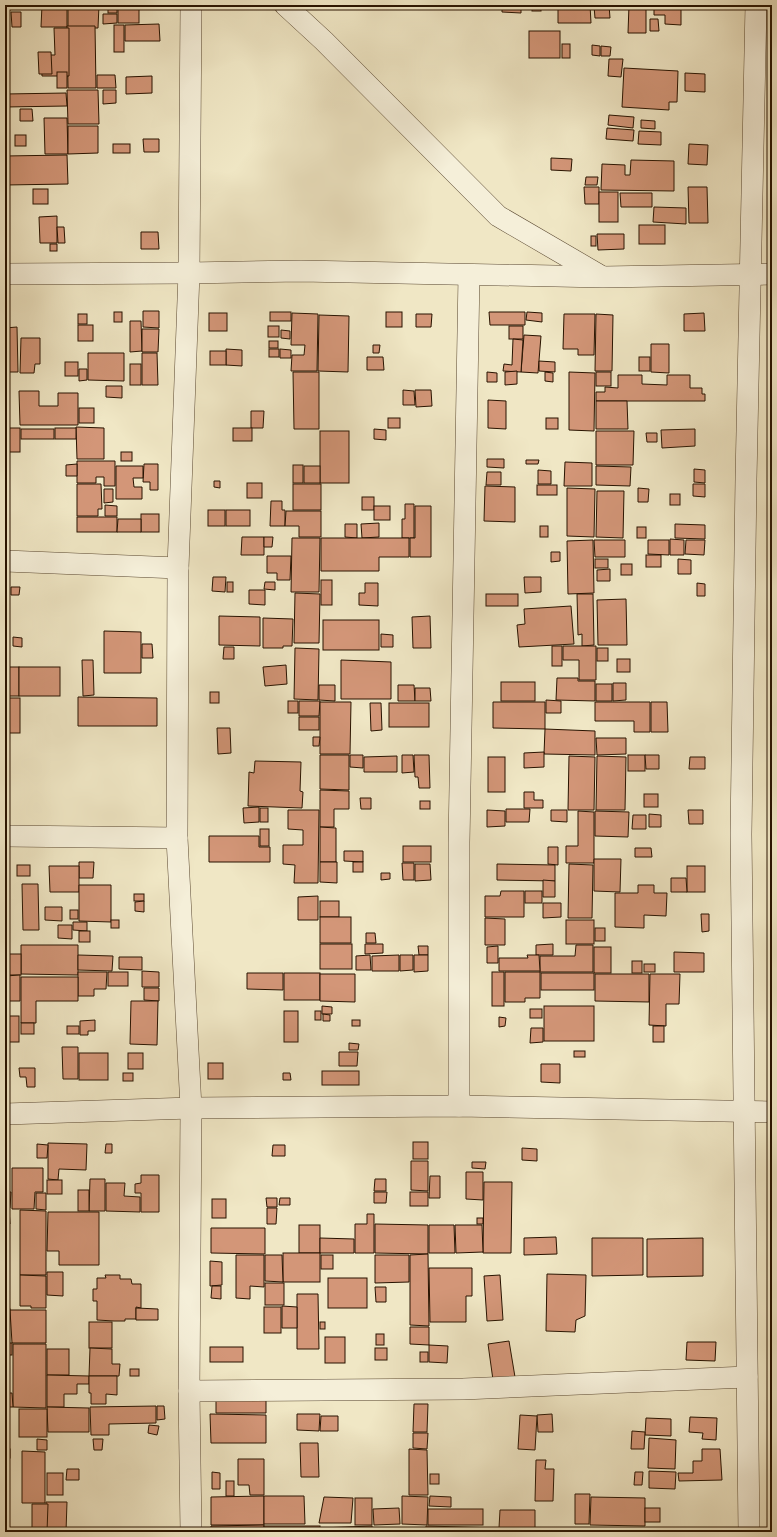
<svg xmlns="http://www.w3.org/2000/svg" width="777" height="1537" font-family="'Libre Bodoni',serif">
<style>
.building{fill:#d39678;stroke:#281300}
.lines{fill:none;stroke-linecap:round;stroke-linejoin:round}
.street-casing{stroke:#5a4831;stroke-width:22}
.street{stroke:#f5efd9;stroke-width:21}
</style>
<rect width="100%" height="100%" fill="#f0e7c5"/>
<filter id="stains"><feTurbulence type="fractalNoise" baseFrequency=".005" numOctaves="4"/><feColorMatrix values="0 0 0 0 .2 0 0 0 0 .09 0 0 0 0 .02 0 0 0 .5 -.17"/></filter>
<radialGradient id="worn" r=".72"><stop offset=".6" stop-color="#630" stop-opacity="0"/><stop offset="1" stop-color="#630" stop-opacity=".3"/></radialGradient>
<g class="building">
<polygon points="42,5 67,5 67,27 41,27"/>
<polygon points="68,5 99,5 98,28 68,28"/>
<rect x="108" y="5" width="9" height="8"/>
<polygon points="502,5 521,5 521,13 502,12"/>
<rect x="532" y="5" width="9" height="6"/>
<polygon points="558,5 590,5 591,23 558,23"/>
<polygon points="609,5 610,18 595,18 594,6"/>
<polygon points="629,5 646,5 646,33 628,33"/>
<polygon points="654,5 681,5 681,25 665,24 665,15 654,15"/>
<rect x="118" y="9" width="21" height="14"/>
<polygon points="11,12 21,12 21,27 12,27"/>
<polygon points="103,14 117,14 117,23 103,24"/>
<polygon points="650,19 658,19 659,31 650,31"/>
<polygon points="159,24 160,41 125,41 125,25"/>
<rect x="114" y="25" width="10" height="27"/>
<polygon points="67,26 95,26 96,88 68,88"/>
<polygon points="54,28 69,28 69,76 42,76 41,55 55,55"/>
<rect x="529" y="31" width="31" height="27"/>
<rect x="562" y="44" width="8" height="14"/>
<polygon points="592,45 600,46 600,56 592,55"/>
<polygon points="601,46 611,47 610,56 601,56"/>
<polygon points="38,52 51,52 52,74 39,74"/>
<polygon points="609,59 623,59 621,77 608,76"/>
<polygon points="624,68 678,71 677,102 669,102 669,110 622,107"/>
<rect x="57" y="72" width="10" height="16"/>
<polygon points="685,73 705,74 705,92 685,91"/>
<polygon points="97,75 115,75 116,88 97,88"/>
<polygon points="152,76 152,93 126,94 126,77"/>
<polygon points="67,90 98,90 99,124 68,124"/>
<polygon points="103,90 116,90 116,103 103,104"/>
<polygon points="66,93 67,106 5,107 5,94"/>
<polygon points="20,109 32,109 33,121 20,121"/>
<polygon points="609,115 634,117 633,128 608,125"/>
<polygon points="44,118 67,118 68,154 45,154"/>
<polygon points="641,120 655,121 655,129 641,128"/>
<polygon points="68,126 98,126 98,153 68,154"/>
<polygon points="607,128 634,130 633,141 606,139"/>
<polygon points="639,131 661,132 661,145 638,144"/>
<rect x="15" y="135" width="11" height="11"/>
<polygon points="143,139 159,139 159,152 144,152"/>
<rect x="113" y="144" width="17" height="9"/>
<polygon points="689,144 708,145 707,165 688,164"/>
<polygon points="67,155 68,184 5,185 5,156"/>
<polygon points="551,158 572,159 571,171 551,170"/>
<polygon points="631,160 674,161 674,191 601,190 602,164 625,165 625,175 630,175"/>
<polygon points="586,177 598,177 597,185 585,185"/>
<polygon points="584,187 599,187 599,204 585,204"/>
<polygon points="688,187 707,187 708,223 689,223"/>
<rect x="33" y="189" width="15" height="15"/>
<rect x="599" y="192" width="19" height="30"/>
<polygon points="620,193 652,193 652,207 621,207"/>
<polygon points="654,207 686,208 686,224 653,222"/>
<polygon points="57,216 57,243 40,243 39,217"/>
<rect x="639" y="225" width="26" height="19"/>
<polygon points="57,227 64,227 65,243 58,243"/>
<polygon points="141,232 158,232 159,249 141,249"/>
<polygon points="597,234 624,234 624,249 598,250"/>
<rect x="591" y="236" width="5" height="10"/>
<rect x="50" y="244" width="7" height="7"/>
<polygon points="143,311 159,311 159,328 143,327"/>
<rect x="114" y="312" width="8" height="10"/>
<rect x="270" y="312" width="21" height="9"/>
<rect x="386" y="312" width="16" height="15"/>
<polygon points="489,312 525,312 525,325 490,325"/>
<polygon points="527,312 542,313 542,322 526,320"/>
<rect x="209" y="313" width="18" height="18"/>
<polygon points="292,313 318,314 317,371 291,371 292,355 304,355 305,345 291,345"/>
<polygon points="704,313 705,331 684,331 684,314"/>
<rect x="78" y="314" width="9" height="10"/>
<polygon points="416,314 432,314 431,327 416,327"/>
<polygon points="564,314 595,314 594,355 578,355 578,349 563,349"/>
<polygon points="596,314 613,315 612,371 595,371"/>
<polygon points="319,315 349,316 348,372 318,371"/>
<polygon points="130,321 141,321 142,351 130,352"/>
<rect x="78" y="325" width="15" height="16"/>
<rect x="268" y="326" width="11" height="11"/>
<rect x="509" y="326" width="14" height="13"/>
<polygon points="17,327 18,372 5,372 5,328"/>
<polygon points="142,329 159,329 158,352 142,352"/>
<polygon points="281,330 290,331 290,339 281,338"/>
<polygon points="524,335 541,336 538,373 521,372"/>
<polygon points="21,338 40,338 40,364 35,364 34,373 20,373"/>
<polygon points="513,339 523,340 521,372 503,371 504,364 512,365"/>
<rect x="269" y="341" width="9" height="7"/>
<polygon points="651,344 669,344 669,373 651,372"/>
<polygon points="373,345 380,345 379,353 373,353"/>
<polygon points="226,349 242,350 242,366 226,365"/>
<rect x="269" y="349" width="10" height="8"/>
<polygon points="280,349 291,350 291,358 280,358"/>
<rect x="210" y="351" width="16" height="14"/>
<polygon points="88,353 124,353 124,381 88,380"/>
<polygon points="142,353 157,353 158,385 142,385"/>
<polygon points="367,357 383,357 384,370 367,370"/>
<rect x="639" y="357" width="11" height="14"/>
<polygon points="539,361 555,362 555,372 539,371"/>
<rect x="65" y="362" width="13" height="14"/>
<rect x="130" y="364" width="11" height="21"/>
<polygon points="79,369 87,369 87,380 79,381"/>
<polygon points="517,371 517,384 505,385 505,372"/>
<polygon points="293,372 319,372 319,429 294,429"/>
<polygon points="487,372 497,373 497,382 487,382"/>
<polygon points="545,372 553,373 553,382 545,381"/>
<polygon points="569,372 595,373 594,431 569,430"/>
<rect x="596" y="372" width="15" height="14"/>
<polygon points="618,375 642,375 642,384 667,385 667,375 690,375 690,388 702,388 702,394 705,394 705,401 596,401 596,392 605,392 605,387 618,388"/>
<polygon points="106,386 122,386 122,398 106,397"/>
<polygon points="403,390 414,391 415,405 403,405"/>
<polygon points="415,390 431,390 432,406 416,407"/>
<polygon points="19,391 39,391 39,406 58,406 58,393 78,393 78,425 20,425"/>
<polygon points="488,400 506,401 506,429 488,428"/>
<polygon points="596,401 627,401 628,429 596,429"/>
<rect x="79" y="408" width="15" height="15"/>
<polygon points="251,411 264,411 263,428 251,428"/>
<rect x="388" y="418" width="12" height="10"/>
<rect x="546" y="418" width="12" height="11"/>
<polygon points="76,427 104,428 104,459 77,459"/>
<rect x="5" y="428" width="15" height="24"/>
<rect x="55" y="428" width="21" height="11"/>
<rect x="233" y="428" width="19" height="13"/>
<rect x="21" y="429" width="33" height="10"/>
<polygon points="374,429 386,430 386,440 374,439"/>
<polygon points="695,429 695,446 662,448 661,430"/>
<rect x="320" y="431" width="29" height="52"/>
<polygon points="596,431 634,431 633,465 596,465"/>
<polygon points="646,433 657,433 657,442 647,442"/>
<rect x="121" y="452" width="11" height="9"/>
<polygon points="487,459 504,459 504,468 487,467"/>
<polygon points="526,460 539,460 538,464 526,464"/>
<polygon points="77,461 115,461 115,486 104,486 104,477 96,477 96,483 77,483"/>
<polygon points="565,462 592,463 592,486 564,486"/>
<polygon points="77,464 77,476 66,476 66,465"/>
<polygon points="144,464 158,464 158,490 150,490 150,482 143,482"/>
<rect x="293" y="465" width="10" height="18"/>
<polygon points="116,466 143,466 143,478 133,478 134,487 142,487 142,499 116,499"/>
<rect x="304" y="466" width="16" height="17"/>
<polygon points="596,466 631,467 630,486 596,485"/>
<polygon points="694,469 705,470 705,483 694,482"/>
<polygon points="538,470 551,471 551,484 538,484"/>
<polygon points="487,472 501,472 501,485 486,485"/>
<polygon points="214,481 220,481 220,488 214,487"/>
<rect x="247" y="483" width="15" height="15"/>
<polygon points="77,484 101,484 102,509 98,509 98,516 77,516"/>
<rect x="293" y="484" width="28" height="26"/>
<polygon points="693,484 705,484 705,497 693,496"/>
<rect x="537" y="485" width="20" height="10"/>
<polygon points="485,486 515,487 515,522 484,521"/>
<polygon points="567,488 595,489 594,537 567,536"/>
<polygon points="638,488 649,489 648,502 638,502"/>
<polygon points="104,489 113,489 113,502 104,503"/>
<polygon points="597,491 624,491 623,538 596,537"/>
<rect x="670" y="494" width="10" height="11"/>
<rect x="362" y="497" width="12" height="13"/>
<polygon points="271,501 282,501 282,510 285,510 285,526 270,526"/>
<polygon points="405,504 414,504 414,538 402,538 402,519 405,519"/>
<polygon points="105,505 117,506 117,516 105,516"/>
<rect x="374" y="506" width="16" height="14"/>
<polygon points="415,506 431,506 431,557 410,557 410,538 415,538"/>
<rect x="208" y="510" width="17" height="16"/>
<rect x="226" y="510" width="24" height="16"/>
<polygon points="286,511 321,511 321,537 299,537 299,526 285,526"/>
<rect x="141" y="514" width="18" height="18"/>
<rect x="77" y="517" width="40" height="15"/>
<polygon points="118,519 141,519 141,532 117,532"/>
<polygon points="379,523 379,537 362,538 361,524"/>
<polygon points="345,524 357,524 357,538 345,537"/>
<polygon points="675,524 705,525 705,539 675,538"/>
<rect x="540" y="526" width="8" height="11"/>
<rect x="637" y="527" width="9" height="11"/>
<polygon points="242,537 264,537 264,555 241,555"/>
<polygon points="264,537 273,537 272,547 264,547"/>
<polygon points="292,538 320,538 319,592 291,592"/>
<polygon points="321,538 409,538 409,557 379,557 379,571 321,571"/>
<polygon points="670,539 684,540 684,555 670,555"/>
<polygon points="593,540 594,593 568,594 567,541"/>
<polygon points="594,540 625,540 625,557 595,557"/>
<polygon points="648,540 669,540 669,555 648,554"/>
<polygon points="686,540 705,540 704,555 685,554"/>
<polygon points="551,552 560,552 560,561 551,562"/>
<rect x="646" y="555" width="15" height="12"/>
<polygon points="267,556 291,556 290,580 277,580 277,573 267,573"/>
<rect x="595" y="559" width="13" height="9"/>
<polygon points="678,559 691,560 691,574 678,574"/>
<rect x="621" y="564" width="11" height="11"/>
<polygon points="610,569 610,581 597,581 597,570"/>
<polygon points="213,577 226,577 225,592 212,591"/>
<polygon points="524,577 541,577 541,592 525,593"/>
<rect x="321" y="580" width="11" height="25"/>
<rect x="227" y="582" width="6" height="10"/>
<polygon points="265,582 275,582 275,590 264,589"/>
<polygon points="365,583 378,583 378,606 359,605 359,593 365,593"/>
<polygon points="697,583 705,584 705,596 697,596"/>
<polygon points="11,587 20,587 19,595 11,595"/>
<polygon points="249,590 265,590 265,605 249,604"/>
<polygon points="295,593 320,594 319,643 294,643"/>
<rect x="486" y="594" width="32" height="12"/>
<polygon points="577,594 593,594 594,645 582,646 582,634 578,635"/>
<polygon points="626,599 627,645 598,645 597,600"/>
<polygon points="571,606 574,644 519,647 517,625 525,624 524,609"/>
<polygon points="219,616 260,617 260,646 219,645"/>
<polygon points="430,616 431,648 413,648 412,617"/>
<polygon points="263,618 293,619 292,646 283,646 283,648 263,648"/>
<rect x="323" y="620" width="56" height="30"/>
<polygon points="104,631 141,632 141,673 104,673"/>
<polygon points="381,634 393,635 393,647 381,647"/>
<polygon points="13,637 22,638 22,647 13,646"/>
<polygon points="142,644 152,644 153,658 142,658"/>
<rect x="552" y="646" width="10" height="20"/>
<polygon points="563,646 596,646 596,680 579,680 579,660 563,660"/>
<polygon points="224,647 234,647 234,659 223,659"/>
<polygon points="295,648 319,649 318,700 294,699"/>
<rect x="597" y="648" width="11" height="13"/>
<rect x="617" y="659" width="13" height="13"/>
<polygon points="82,660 93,660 94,695 83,696"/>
<polygon points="341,660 391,662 391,699 341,699"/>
<polygon points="286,665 287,684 265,686 263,667"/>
<rect x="5" y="667" width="14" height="29"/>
<rect x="19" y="667" width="41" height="29"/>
<polygon points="557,678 578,678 578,681 595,681 595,701 556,700"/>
<rect x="501" y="682" width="34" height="19"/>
<polygon points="613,683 626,683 626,700 613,701"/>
<rect x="596" y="684" width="16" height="17"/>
<polygon points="319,685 335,685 335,701 319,700"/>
<polygon points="398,685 414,685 415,701 398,701"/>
<polygon points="415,688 430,688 431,701 415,701"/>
<rect x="210" y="692" width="9" height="11"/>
<polygon points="78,697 157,698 157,726 78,726"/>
<rect x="5" y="698" width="15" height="35"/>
<polygon points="546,700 561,701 561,713 546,713"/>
<rect x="288" y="701" width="10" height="12"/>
<polygon points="299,701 320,701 319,716 299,716"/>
<polygon points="320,702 351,702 350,754 320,754"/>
<polygon points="493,702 545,702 545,729 493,728"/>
<polygon points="595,702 650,702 650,732 634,732 634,721 595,721"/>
<polygon points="651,702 667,702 668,732 651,732"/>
<polygon points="370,703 381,703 382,730 371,731"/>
<rect x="389" y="703" width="40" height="24"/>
<rect x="299" y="717" width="20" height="13"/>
<polygon points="217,728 230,728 231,753 218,754"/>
<polygon points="545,729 595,731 595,755 544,754"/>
<polygon points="313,737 320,737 319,746 313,746"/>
<polygon points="596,738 626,738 626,754 597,755"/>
<polygon points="544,752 544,767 524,768 524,753"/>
<polygon points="320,755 349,755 349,790 320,789"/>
<polygon points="350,755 363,755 363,768 350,767"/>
<polygon points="402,755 413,755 414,772 402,773"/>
<polygon points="414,755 429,755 430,788 419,788 418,777 415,777"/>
<rect x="628" y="755" width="17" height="16"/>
<polygon points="645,755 659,755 659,769 646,769"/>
<polygon points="397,756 397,772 364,772 364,757"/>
<polygon points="569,756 595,757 594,810 568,810"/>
<polygon points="597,756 626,757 625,810 596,810"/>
<rect x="488" y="757" width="17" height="35"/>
<polygon points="690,757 705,757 705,769 689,769"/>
<polygon points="255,761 301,762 300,791 303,792 302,808 248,806 249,772 254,773"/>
<polygon points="320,790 349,791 349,809 334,809 334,827 320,827"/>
<polygon points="524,792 534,792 534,800 543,800 543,808 524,808"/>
<rect x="644" y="794" width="14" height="13"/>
<polygon points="360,798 371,798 371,809 361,809"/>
<rect x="420" y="801" width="10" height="8"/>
<polygon points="259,807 259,822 244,823 243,808"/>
<rect x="260" y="808" width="8" height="14"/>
<polygon points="506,809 530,809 529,822 506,822"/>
<polygon points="288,810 319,810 318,883 294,883 295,865 283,864 283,845 303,845 303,830 288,829"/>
<polygon points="487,810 505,811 505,826 487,827"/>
<polygon points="551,810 567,810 567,822 551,821"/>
<polygon points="688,810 703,810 703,824 689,824"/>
<polygon points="578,811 594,812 594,863 566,863 566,846 578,846"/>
<polygon points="595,811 629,812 628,837 595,836"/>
<polygon points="649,814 661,815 661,827 649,827"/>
<polygon points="633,815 646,815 646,829 632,829"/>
<polygon points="320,827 336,828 336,862 320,862"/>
<rect x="260" y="829" width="9" height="17"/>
<polygon points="209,836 259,836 259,847 270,847 270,862 209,862"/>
<rect x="403" y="846" width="28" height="16"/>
<polygon points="548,847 558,847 558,865 548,864"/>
<polygon points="635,848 651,848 652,857 635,857"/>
<polygon points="344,851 363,851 363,862 344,861"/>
<polygon points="594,859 621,859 620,892 594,891"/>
<polygon points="79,862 94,862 93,878 79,878"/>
<polygon points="320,862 337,862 337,883 320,882"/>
<rect x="353" y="862" width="10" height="10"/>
<polygon points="402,863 414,863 414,880 403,880"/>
<polygon points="415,864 430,864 431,880 415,881"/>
<polygon points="497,864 555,865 555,881 497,880"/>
<polygon points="569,864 593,865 592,918 568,918"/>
<rect x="17" y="865" width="13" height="11"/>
<polygon points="49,866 79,866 79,892 50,892"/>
<rect x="687" y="866" width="18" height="26"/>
<polygon points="381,873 390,873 390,879 381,880"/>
<polygon points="671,878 686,878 687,892 671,892"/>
<polygon points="543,880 555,881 555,897 543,897"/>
<polygon points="22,884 38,884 39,930 23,930"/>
<polygon points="79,885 111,885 111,922 79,921"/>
<polygon points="638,885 654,885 654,893 667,893 666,916 644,915 644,928 615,927 615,893 638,893"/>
<polygon points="501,891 524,891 524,917 485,917 485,896 500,896"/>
<rect x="525" y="891" width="17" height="12"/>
<rect x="134" y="894" width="10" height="7"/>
<polygon points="318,896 318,920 298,920 298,897"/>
<polygon points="144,901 144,912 135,911 135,902"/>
<rect x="320" y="901" width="19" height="16"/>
<polygon points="543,903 561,903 561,917 543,918"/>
<polygon points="45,907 62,907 62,921 45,920"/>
<rect x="70" y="910" width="8" height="9"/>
<polygon points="701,914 709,914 709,931 702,932"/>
<rect x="320" y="917" width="31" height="26"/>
<polygon points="485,918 505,919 505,945 485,945"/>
<rect x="111" y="920" width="8" height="8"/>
<rect x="566" y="920" width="28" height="24"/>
<polygon points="73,922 87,922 87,931 73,930"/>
<polygon points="58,925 72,925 72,939 58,938"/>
<rect x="595" y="928" width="10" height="13"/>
<rect x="79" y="931" width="11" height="11"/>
<polygon points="366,933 375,933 376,943 366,943"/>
<rect x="320" y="944" width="32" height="25"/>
<polygon points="365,944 383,944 383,953 365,954"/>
<polygon points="553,944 553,955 536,955 536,945"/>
<polygon points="21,945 78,945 78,975 21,974"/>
<polygon points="576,945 593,945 593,972 540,972 540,956 575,956"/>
<polygon points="418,946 428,946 428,955 419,955"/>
<polygon points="498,946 498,963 487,963 487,947"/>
<rect x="594" y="947" width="17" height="26"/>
<polygon points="674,952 704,953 704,972 674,972"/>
<rect x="5" y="954" width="16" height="21"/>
<polygon points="78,955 113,956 112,971 78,970"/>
<polygon points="370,955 371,970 356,970 356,956"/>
<polygon points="399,955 399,971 372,971 372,956"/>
<polygon points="400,955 413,955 413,970 400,971"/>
<polygon points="414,955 428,955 428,971 414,972"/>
<polygon points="527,955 539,955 540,971 499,971 499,958 528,958"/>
<polygon points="119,957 142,957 142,970 119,969"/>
<rect x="632" y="961" width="10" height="12"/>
<rect x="644" y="964" width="11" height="8"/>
<polygon points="142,971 159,972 159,987 142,987"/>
<polygon points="78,972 107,972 106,989 94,989 94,996 78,996"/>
<rect x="108" y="972" width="20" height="14"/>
<rect x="492" y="972" width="12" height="34"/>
<polygon points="505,972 540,972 540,998 525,998 525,1002 505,1002"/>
<polygon points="247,973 283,973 283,990 247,989"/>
<rect x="284" y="973" width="36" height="27"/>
<rect x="541" y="973" width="53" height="17"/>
<polygon points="320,974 355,974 355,1002 320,1001"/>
<polygon points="595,974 649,974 649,1002 595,1001"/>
<polygon points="650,974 680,974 679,1004 666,1004 666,1026 649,1025"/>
<polygon points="20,975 20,1001 5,1001 5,976"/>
<polygon points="21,977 78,977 78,1001 36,1001 36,1023 21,1023"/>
<polygon points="144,988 159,988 159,1001 144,1000"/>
<polygon points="131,1001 158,1001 157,1045 130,1044"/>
<polygon points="322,1006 332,1007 332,1014 322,1014"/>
<rect x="544" y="1006" width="50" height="35"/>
<rect x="530" y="1009" width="12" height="9"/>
<rect x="284" y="1011" width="14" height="31"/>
<rect x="315" y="1011" width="6" height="9"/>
<polygon points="323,1014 330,1015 330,1021 323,1021"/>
<rect x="6" y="1016" width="13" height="26"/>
<polygon points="499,1017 506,1018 505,1026 499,1027"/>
<polygon points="95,1020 95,1031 88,1031 88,1035 80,1035 80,1021"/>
<rect x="352" y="1020" width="8" height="6"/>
<rect x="21" y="1023" width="13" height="11"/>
<rect x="67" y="1026" width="12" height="8"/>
<rect x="653" y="1026" width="11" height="16"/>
<polygon points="531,1028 543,1028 543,1042 530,1043"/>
<polygon points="349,1043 359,1044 358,1050 349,1050"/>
<polygon points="62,1047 78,1047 78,1079 63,1079"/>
<rect x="574" y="1051" width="11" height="6"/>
<polygon points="339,1052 358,1052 357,1066 339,1066"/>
<rect x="79" y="1053" width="29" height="27"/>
<rect x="128" y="1053" width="15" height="16"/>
<rect x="208" y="1063" width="15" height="16"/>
<polygon points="541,1064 560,1064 560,1083 541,1082"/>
<polygon points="19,1068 35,1068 35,1087 27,1087 26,1077 20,1077"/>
<rect x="322" y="1071" width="37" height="14"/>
<rect x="123" y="1073" width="10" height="8"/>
<polygon points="283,1073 290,1073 291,1080 283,1080"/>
<rect x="413" y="1142" width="15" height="17"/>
<polygon points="48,1143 87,1144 86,1170 59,1169 58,1180 48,1179"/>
<polygon points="37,1144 48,1145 47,1158 37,1158"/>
<polygon points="106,1144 112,1144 112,1153 105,1153"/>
<polygon points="273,1145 285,1145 285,1156 272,1156"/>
<polygon points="522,1148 537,1149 537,1161 522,1160"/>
<polygon points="411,1161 428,1161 428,1191 411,1190"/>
<polygon points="472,1162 486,1162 485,1169 472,1168"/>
<polygon points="12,1168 43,1168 43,1192 35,1192 34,1209 12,1209"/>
<polygon points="466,1172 483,1172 483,1200 466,1199"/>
<polygon points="141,1175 159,1175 159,1212 141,1212 141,1193 135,1193 135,1184 141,1183"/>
<polygon points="430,1176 440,1176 440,1198 429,1198"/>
<polygon points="90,1179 105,1179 105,1211 89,1211"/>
<polygon points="375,1179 386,1179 386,1191 374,1191"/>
<rect x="47" y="1180" width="15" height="14"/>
<polygon points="484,1182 512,1182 511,1253 483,1253"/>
<polygon points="106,1183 125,1183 124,1196 140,1197 140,1212 106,1211"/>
<rect x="78" y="1190" width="11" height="21"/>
<polygon points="5,1192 11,1192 10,1208 5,1208"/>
<polygon points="374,1192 387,1192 386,1203 374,1203"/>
<rect x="410" y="1192" width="18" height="14"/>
<polygon points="36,1193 46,1193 46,1210 36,1209"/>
<polygon points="266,1198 277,1198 277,1207 267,1207"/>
<polygon points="280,1198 290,1198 290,1205 279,1205"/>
<rect x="212" y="1199" width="14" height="19"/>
<polygon points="267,1208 277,1208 276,1224 267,1224"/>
<polygon points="5,1209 9,1209 10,1224 5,1224"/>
<polygon points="20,1210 46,1211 46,1275 20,1275"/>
<polygon points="48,1212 99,1212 99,1265 59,1265 59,1251 47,1251"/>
<polygon points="367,1214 374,1214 374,1253 355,1253 355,1224 367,1224"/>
<rect x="477" y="1218" width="6" height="6"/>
<polygon points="375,1224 428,1225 428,1254 375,1253"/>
<rect x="299" y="1225" width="21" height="28"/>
<polygon points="429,1225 454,1225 455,1253 429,1253"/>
<polygon points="455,1225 482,1225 483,1252 456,1253"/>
<polygon points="211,1228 265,1228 265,1254 211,1253"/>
<polygon points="556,1237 557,1254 524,1255 524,1238"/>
<polygon points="320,1238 354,1239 354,1253 320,1253"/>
<polygon points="592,1238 643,1238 643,1275 592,1276"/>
<polygon points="703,1238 703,1276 647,1277 647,1239"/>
<rect x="283" y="1253" width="37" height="29"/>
<polygon points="428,1254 429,1326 410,1325 410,1255"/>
<polygon points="236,1255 264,1255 264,1287 250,1286 250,1299 236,1298"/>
<polygon points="265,1255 282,1255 283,1282 265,1281"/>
<rect x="321" y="1255" width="12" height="14"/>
<polygon points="375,1255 409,1255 409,1282 375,1283"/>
<polygon points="210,1261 222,1262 222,1285 210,1286"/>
<polygon points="429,1268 472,1268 472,1296 466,1296 466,1322 430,1322"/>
<polygon points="47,1272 63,1272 63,1296 47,1295"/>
<polygon points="547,1274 586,1275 585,1316 576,1320 575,1332 546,1331"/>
<polygon points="20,1275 46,1276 46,1308 31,1308 31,1306 20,1306"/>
<polygon points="105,1275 120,1275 120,1279 131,1279 132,1284 141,1284 141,1308 136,1307 136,1319 125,1319 125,1321 114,1321 97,1320 97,1301 93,1301 93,1289 97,1289 97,1278 106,1278"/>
<polygon points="500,1275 503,1320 487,1321 484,1276"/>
<rect x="328" y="1278" width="39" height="30"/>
<rect x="265" y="1283" width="19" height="22"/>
<polygon points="212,1286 221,1286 221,1299 211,1298"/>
<polygon points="375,1287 386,1287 386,1302 376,1302"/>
<polygon points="297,1294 318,1294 319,1349 297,1349"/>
<polygon points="282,1306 297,1307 297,1328 282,1328"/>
<rect x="264" y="1307" width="17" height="26"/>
<polygon points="136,1308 158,1309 158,1320 136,1320"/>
<rect x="5" y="1309" width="5" height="12"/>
<polygon points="10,1310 46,1310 46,1343 12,1343"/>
<rect x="89" y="1322" width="23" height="26"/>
<rect x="320" y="1322" width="5" height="7"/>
<polygon points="410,1327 429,1327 429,1345 410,1344"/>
<rect x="376" y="1334" width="8" height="11"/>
<rect x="325" y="1337" width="20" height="26"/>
<polygon points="509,1341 515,1377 493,1380 488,1344"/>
<polygon points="687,1342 716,1342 715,1361 686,1360"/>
<rect x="5" y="1343" width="7" height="12"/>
<polygon points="13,1344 46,1344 46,1408 13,1407"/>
<polygon points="429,1345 448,1346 447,1363 429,1362"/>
<rect x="210" y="1347" width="33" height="15"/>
<polygon points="90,1348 112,1349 112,1364 120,1364 119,1376 89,1376"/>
<rect x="375" y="1348" width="12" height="12"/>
<rect x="47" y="1349" width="22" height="26"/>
<rect x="420" y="1352" width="8" height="10"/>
<rect x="130" y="1369" width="9" height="7"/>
<polygon points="47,1375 89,1376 89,1384 77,1384 77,1394 64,1394 64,1407 47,1407"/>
<polygon points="89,1376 117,1376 117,1395 106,1394 106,1404 91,1404 91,1393 89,1393"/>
<polygon points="5,1393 12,1393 13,1407 5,1407"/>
<polygon points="216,1399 266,1400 266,1413 216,1413"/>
<polygon points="414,1404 428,1404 427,1432 413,1432"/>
<polygon points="156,1406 156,1423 109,1424 109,1435 91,1435 90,1407"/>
<polygon points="157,1406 164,1406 165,1419 157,1420"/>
<polygon points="47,1407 89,1408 89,1432 48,1432"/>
<rect x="19" y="1409" width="28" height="28"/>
<polygon points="210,1414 266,1415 266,1443 211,1443"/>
<polygon points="297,1414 320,1414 319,1431 297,1430"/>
<polygon points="552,1414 553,1432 538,1432 537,1415"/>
<polygon points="520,1415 537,1416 535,1450 518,1449"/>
<polygon points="321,1416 338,1416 338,1431 320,1431"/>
<polygon points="690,1417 717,1418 716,1440 702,1439 703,1433 689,1432"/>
<polygon points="646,1418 671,1419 671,1436 645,1435"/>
<polygon points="149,1425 159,1426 157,1435 148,1433"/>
<polygon points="632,1431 645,1432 644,1449 631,1449"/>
<polygon points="413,1433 428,1433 427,1449 413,1448"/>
<polygon points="649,1438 676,1440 675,1469 648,1468"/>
<polygon points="37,1439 47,1440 47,1450 37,1450"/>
<polygon points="93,1439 103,1439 102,1450 94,1450"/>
<polygon points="300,1443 318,1443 319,1477 301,1477"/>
<rect x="5" y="1449" width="5" height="9"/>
<polygon points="409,1449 427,1450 428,1495 409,1495"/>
<polygon points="702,1449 720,1449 722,1480 679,1481 678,1473 693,1473 693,1461 702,1461"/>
<polygon points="22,1451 45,1452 45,1503 22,1503"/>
<polygon points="238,1459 264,1459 264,1495 250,1495 249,1485 238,1485"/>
<polygon points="536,1460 546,1460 545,1469 554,1469 553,1501 535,1501"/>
<polygon points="67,1469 79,1469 79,1480 66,1480"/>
<polygon points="649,1471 676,1472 675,1489 649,1488"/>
<polygon points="212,1472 220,1473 220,1489 212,1489"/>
<polygon points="635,1472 643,1472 642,1485 634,1485"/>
<rect x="47" y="1473" width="16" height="22"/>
<rect x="430" y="1474" width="9" height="10"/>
<rect x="226" y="1481" width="8" height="15"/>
<polygon points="575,1494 590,1494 589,1524 575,1524"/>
<polygon points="264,1496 264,1525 211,1525 211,1497"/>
<polygon points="264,1496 304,1496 305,1524 264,1524"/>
<polygon points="402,1496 428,1497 427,1525 402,1524"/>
<polygon points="430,1496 451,1497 451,1507 429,1506"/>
<polygon points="324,1497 353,1498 351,1523 319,1523"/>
<polygon points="591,1497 645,1498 645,1526 590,1525"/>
<rect x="355" y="1498" width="17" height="27"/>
<polygon points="46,1502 67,1502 66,1532 46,1532"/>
<polygon points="32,1504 48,1504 47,1532 32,1532"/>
<polygon points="399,1508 400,1524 374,1525 373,1509"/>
<rect x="645" y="1508" width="15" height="14"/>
<rect x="428" y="1509" width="55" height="16"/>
<polygon points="500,1510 535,1510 535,1528 588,1529 588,1532 426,1532 426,1526 499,1528"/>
<polygon points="264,1525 264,1532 211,1532 211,1526"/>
<rect x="264" y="1526" width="56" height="6"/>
<polygon points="372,1526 373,1532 320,1532 320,1528"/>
<rect x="645" y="1529" width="57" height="3"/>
</g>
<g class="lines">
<g class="street-casing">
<g id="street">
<polyline points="191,5 189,273 178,568 177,838 191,1108 189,1391 191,1532"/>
<polyline points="285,5 324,41 498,216 601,276"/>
<polyline points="5,274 189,273 301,271 603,277 772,274"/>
<polyline points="5,561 178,568"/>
<polyline points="5,836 177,838"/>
<polyline points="459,1106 459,843 469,275"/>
<polyline points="5,1114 191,1108 459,1106 772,1112"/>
<polyline points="189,1391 463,1389 747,1377"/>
<polyline points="749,1532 741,834 746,479 756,5"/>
</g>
</g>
<use href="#street" class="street"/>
</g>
<rect width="777" height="1537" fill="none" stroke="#f0e7c5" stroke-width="20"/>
<rect x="6" y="6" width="765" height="1525" fill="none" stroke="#281300" stroke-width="2"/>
<rect x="10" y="10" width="757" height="1517" fill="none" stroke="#281300"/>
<rect width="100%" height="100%" filter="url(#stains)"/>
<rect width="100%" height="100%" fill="url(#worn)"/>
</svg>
